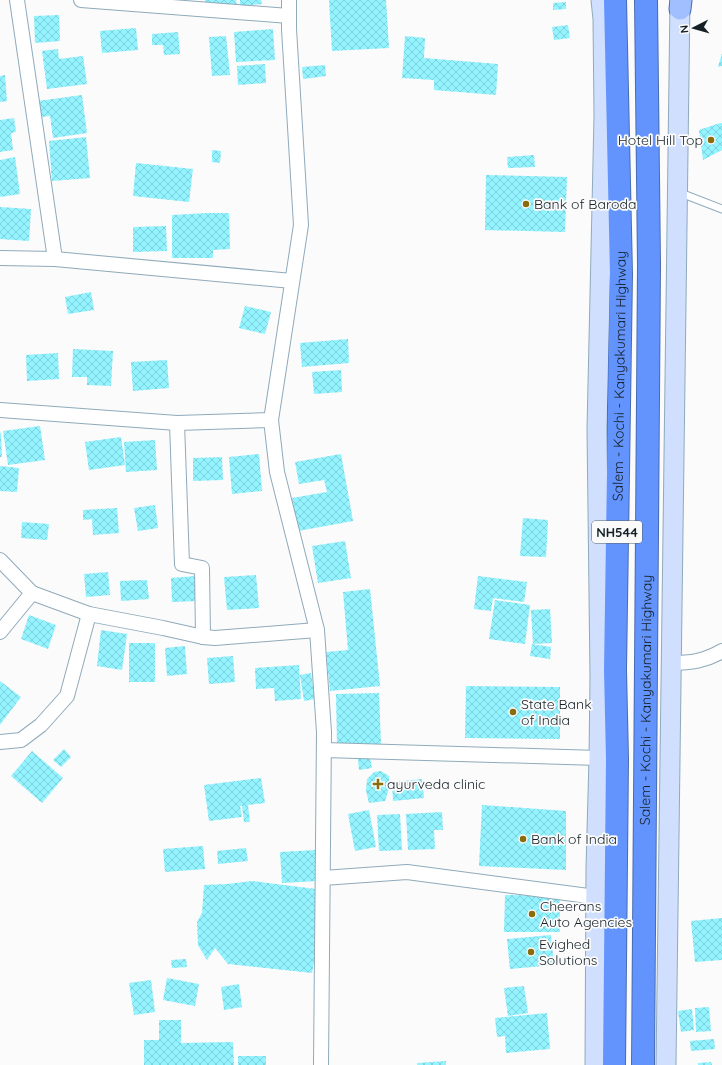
<svg xmlns="http://www.w3.org/2000/svg" width="722" height="1065" font-family="Quicksand,sans-serif">
<style>
.building{fill:url(#building-cross-hatch)}
.lines{fill:none;stroke-linecap:round;stroke-linejoin:round}
.lane-casing{stroke:#8faabb;stroke-width:9}
.street-casing{stroke:#8faabb;stroke-width:16}
.secondary-casing{stroke:#8faabb;stroke-width:21}
.primary-casing{stroke:#486cb2;stroke-width:23}
.highway-casing{stroke:#486cb2;stroke-width:24}
.lane{stroke:#fff;stroke-width:7}
.street{stroke:#fff;stroke-width:14}
.secondary{stroke:#d0dffe;stroke-width:19}
.primary{stroke:#a1bffe;stroke-width:21}
.highway{stroke:#6394fd;stroke-width:22}
.poi-dot{fill:#896c0b;stroke:#fbfbfb;stroke-width:1.5}
.labels{text-anchor:middle;stroke-width:3.5;stroke-linejoin:round;paint-order:stroke}
.shield{fill:#fbfbfb;stroke:#5b6267;stroke-width:1}
.shield-label{font-size:13px;font-weight:bold;fill:#162127}
.poi-label{font-size:14px;fill:#162127;stroke:#fbfbfb;text-anchor:start}
.street-label{font-size:14px;fill:#162127;stroke:#fbfbfb}
</style>
<defs>
<pattern id="building-cross-hatch" width="8" height="8" patternUnits="userSpaceOnUse"><rect width="8" height="8" fill="#93f3ff"/><path d="M0 0l8 8M0 8l8-8" fill="none" stroke="#7ed0db"/></pattern>
</defs>
<rect width="100%" height="100%" fill="#fbfbfb"/>
<g class="building">
<polygon points="205,0 236,0 237,6 205,8"/>
<polygon points="240,0 261,0 262,4 240,6"/>
<polygon points="329,0 386,0 389,48 332,51"/>
<polygon points="566,2 566,9 553,10 553,3"/>
<polygon points="59,15 60,41 35,43 34,16"/>
<polygon points="568,25 570,38 554,40 552,27"/>
<polygon points="136,28 138,50 102,53 100,31"/>
<polygon points="273,29 275,60 236,62 234,32"/>
<polygon points="178,32 180,54 164,55 163,45 152,45 152,34"/>
<polygon points="226,36 230,75 212,76 209,37"/>
<polygon points="405,36 425,38 424,58 498,64 496,95 434,90 434,80 402,78"/>
<polygon points="58,49 59,59 83,56 87,84 47,89 42,51"/>
<polygon points="722,53 722,66 718,67"/>
<polygon points="265,64 266,83 238,85 237,66"/>
<polygon points="325,65 326,76 303,79 302,67"/>
<polygon points="5,75 7,101 0,102 0,76"/>
<polygon points="82,95 87,133 53,138 50,116 40,117 38,101"/>
<polygon points="14,118 16,132 11,133 13,150 0,152 0,120"/>
<polygon points="720,123 722,123 722,150 703,160 699,130"/>
<polygon points="86,137 90,178 52,181 49,141"/>
<polygon points="212,150 221,151 220,163 212,162"/>
<polygon points="534,155 535,167 508,168 507,157"/>
<polygon points="15,157 20,194 0,197 0,160"/>
<polygon points="136,163 193,169 189,202 133,196"/>
<polygon points="486,175 567,177 565,232 485,230"/>
<polygon points="0,207 31,209 29,241 0,239"/>
<polygon points="208,213 229,213 230,249 213,250 213,258 172,258 172,215"/>
<polygon points="166,226 167,251 133,252 133,227"/>
<polygon points="91,292 94,310 68,314 65,297"/>
<polygon points="245,306 271,312 265,334 239,328"/>
<polygon points="348,339 349,363 302,367 300,343"/>
<polygon points="73,349 113,351 111,386 87,385 87,377 72,377"/>
<polygon points="58,353 59,379 27,381 26,355"/>
<polygon points="167,360 169,388 133,391 131,362"/>
<polygon points="341,370 342,392 314,394 312,372"/>
<polygon points="40,426 45,460 8,465 3,431"/>
<polygon points="0,433 1,433 2,457 0,457"/>
<polygon points="121,437 125,465 89,470 85,442"/>
<polygon points="155,440 157,470 126,472 124,442"/>
<polygon points="259,454 262,491 232,494 229,457"/>
<polygon points="341,454 353,521 298,531 292,498 327,492 324,480 299,484 295,462"/>
<polygon points="222,457 223,480 193,481 193,458"/>
<polygon points="0,466 19,468 17,492 0,491"/>
<polygon points="155,505 158,528 138,531 134,508"/>
<polygon points="117,508 119,533 93,535 92,519 83,520 83,510"/>
<polygon points="523,518 548,520 546,557 520,556"/>
<polygon points="22,522 49,524 47,540 21,538"/>
<polygon points="345,541 351,578 318,583 312,546"/>
<polygon points="108,572 110,595 86,597 84,574"/>
<polygon points="256,575 259,608 227,610 224,577"/>
<polygon points="196,576 198,601 172,602 171,578"/>
<polygon points="478,576 527,582 524,602 493,598 491,611 474,609"/>
<polygon points="147,580 149,599 121,601 120,581"/>
<polygon points="370,589 380,686 330,691 326,652 348,650 343,592"/>
<polygon points="495,600 530,605 525,644 489,639"/>
<polygon points="550,609 552,643 533,644 531,610"/>
<polygon points="29,615 56,625 48,649 21,639"/>
<polygon points="101,630 127,634 122,670 97,666"/>
<rect x="129" y="643" width="26" height="39"/>
<polygon points="532,644 551,647 550,659 530,656"/>
<polygon points="185,646 187,674 167,676 165,648"/>
<polygon points="233,656 235,682 209,684 207,658"/>
<polygon points="299,665 301,699 275,701 274,688 256,689 255,668"/>
<polygon points="311,673 315,699 304,701 300,675"/>
<polygon points="0,681 21,697 0,725"/>
<polygon points="466,686 560,687 560,739 465,738"/>
<polygon points="379,693 381,744 337,745 336,694"/>
<polygon points="64,749 71,757 61,767 53,760"/>
<polygon points="32,751 63,778 42,803 11,776"/>
<polygon points="370,758 372,768 359,770 358,759"/>
<polygon points="381,771 389,776 389,789 385,801 369,803 366,791 367,779 374,772"/>
<polygon points="261,778 265,803 248,805 250,822 244,822 242,806 240,806 242,817 209,821 204,785"/>
<polygon points="422,779 424,798 393,801 392,782"/>
<polygon points="482,805 566,811 566,870 479,866"/>
<polygon points="369,810 376,847 355,851 348,814"/>
<polygon points="442,812 443,830 434,830 435,849 408,850 406,814"/>
<polygon points="400,814 402,850 379,851 377,815"/>
<polygon points="203,846 205,869 165,872 163,849"/>
<polygon points="246,848 248,861 218,864 217,851"/>
<polygon points="316,850 318,881 282,883 280,852"/>
<polygon points="252,881 316,889 317,946 312,973 228,964 215,948 207,960 198,945 197,922 202,913 204,885 227,884"/>
<polygon points="505,895 560,896 560,932 504,932"/>
<polygon points="722,918 722,960 695,962 691,921"/>
<polygon points="551,935 554,965 510,969 507,939"/>
<polygon points="186,959 187,967 172,968 171,960"/>
<polygon points="167,978 199,984 195,1006 163,1000"/>
<polygon points="151,980 155,1012 134,1015 129,983"/>
<polygon points="239,984 242,1007 224,1010 221,987"/>
<polygon points="524,986 528,1013 508,1016 504,988"/>
<polygon points="709,1007 711,1031 696,1032 695,1008"/>
<polygon points="692,1009 694,1030 681,1032 678,1011"/>
<polygon points="547,1013 550,1049 506,1053 505,1036 497,1037 495,1018"/>
<polygon points="159,1020 181,1020 181,1043 233,1042 234,1065 144,1065 144,1040 159,1040"/>
<polygon points="714,1039 715,1049 691,1051 690,1041"/>
<rect x="238" y="1056" width="28" height="9"/>
<polygon points="446,1061 446,1065 417,1065 417,1063"/>
<polygon points="711,1062 712,1065 698,1065 698,1063"/>
</g>
<g class="lines">
<g class="lane-casing">
<polyline id="lane" points="678,192 722,209"/>
</g>
<g class="street-casing">
<g id="street">
<polyline points="17,0 55,259"/>
<polyline points="81,0 289,16"/>
<polyline points="289,0 289,29 301,225 271,420 277,472 317,630 324,732 321,1065"/>
<polyline points="0,258 55,259 292,281"/>
<polyline points="0,410 177,423 271,420"/>
<polyline points="177,423 182,564 202,568 203,637"/>
<polyline points="0,560 32,593 0,632"/>
<polyline points="32,593 89,614 163,628 203,637 215,638 317,630"/>
<path d="M 671,663 C 691,663 705,661 722,651"/>
<polyline points="0,742 21,740 41,725 67,696 89,614"/>
<polyline points="324,750 599,758"/>
<polyline points="323,878 407,872 596,897"/>
</g>
</g>
<g class="secondary-casing">
<g id="secondary">
<polyline points="595,1065 596,868 599,758 600,677 597,429 604,116 603,19 601,0"/>
<polyline points="666,1065 680,0"/>
</g>
</g>
<g class="primary-casing">
<polyline id="primary" points="680,9 681,0"/>
</g>
<g class="highway-casing">
<g id="highway">
<path id="s1" d="M 614,1065 L 617,759 L 615,670 L 621,274 L 615,0"/>
<path id="s2" d="M 643,1065 L 649,265 L 646,0"/>
</g>
</g>
<use href="#lane" class="lane"/>
<use href="#street" class="street"/>
<use href="#secondary" class="secondary"/>
<use href="#primary" class="primary"/>
<use href="#highway" class="highway"/>
</g>
<g class="poi-dot">
<circle cx="711" cy="140" r="4"/>
<circle cx="526" cy="204" r="4"/>
<circle cx="513" cy="712" r="4"/>
<path d="M376 778h4v4h4v4h-4v4h-4v-4h-4v-4h4z"/>
<circle cx="523" cy="839" r="4"/>
<circle cx="532" cy="914" r="4"/>
<circle cx="531" cy="952" r="4"/>
</g>
<g class="labels">
<rect class="shield" x="592" y="521" width="50" height="22" rx="3"/>
<g class="shield-label">
<text x="617" y="537">NH544</text>
</g>
<g class="poi-label">
<text x="703" y="145" text-anchor="end">Hotel Hill Top</text>
<text x="534" y="209">Bank of Baroda</text>
<text x="521" y="709">State Bank<tspan x="521" dy="16">of India</tspan></text>
<text x="387" y="789">ayurveda clinic</text>
<text x="531" y="844">Bank of India</text>
<text x="540" y="911">Cheerans<tspan x="540" dy="16">Auto Agencies</tspan></text>
<text x="539" y="949">Evighed<tspan x="539" dy="16">Solutions</tspan></text>
</g>
<g class="street-label">
<text dy="5" stroke="none"><textPath href="#s1" startOffset="689">Salem - Kochi - Kanyakumari Highway</textPath></text>
<text dy="5" stroke="none"><textPath href="#s2" startOffset="365">Salem - Kochi - Kanyakumari Highway</textPath></text>
</g>
</g>
<g transform="translate(694 28) rotate(264)" stroke="#fbfbfb" stroke-width="3" paint-order="stroke">
<path d="M0-3L7 15L0 10L-7 15Z" fill="#162127"/>
<text y="-6" font-size="11" font-weight="bold" text-anchor="middle" fill="#162127">N</text>
</g>
</svg>
